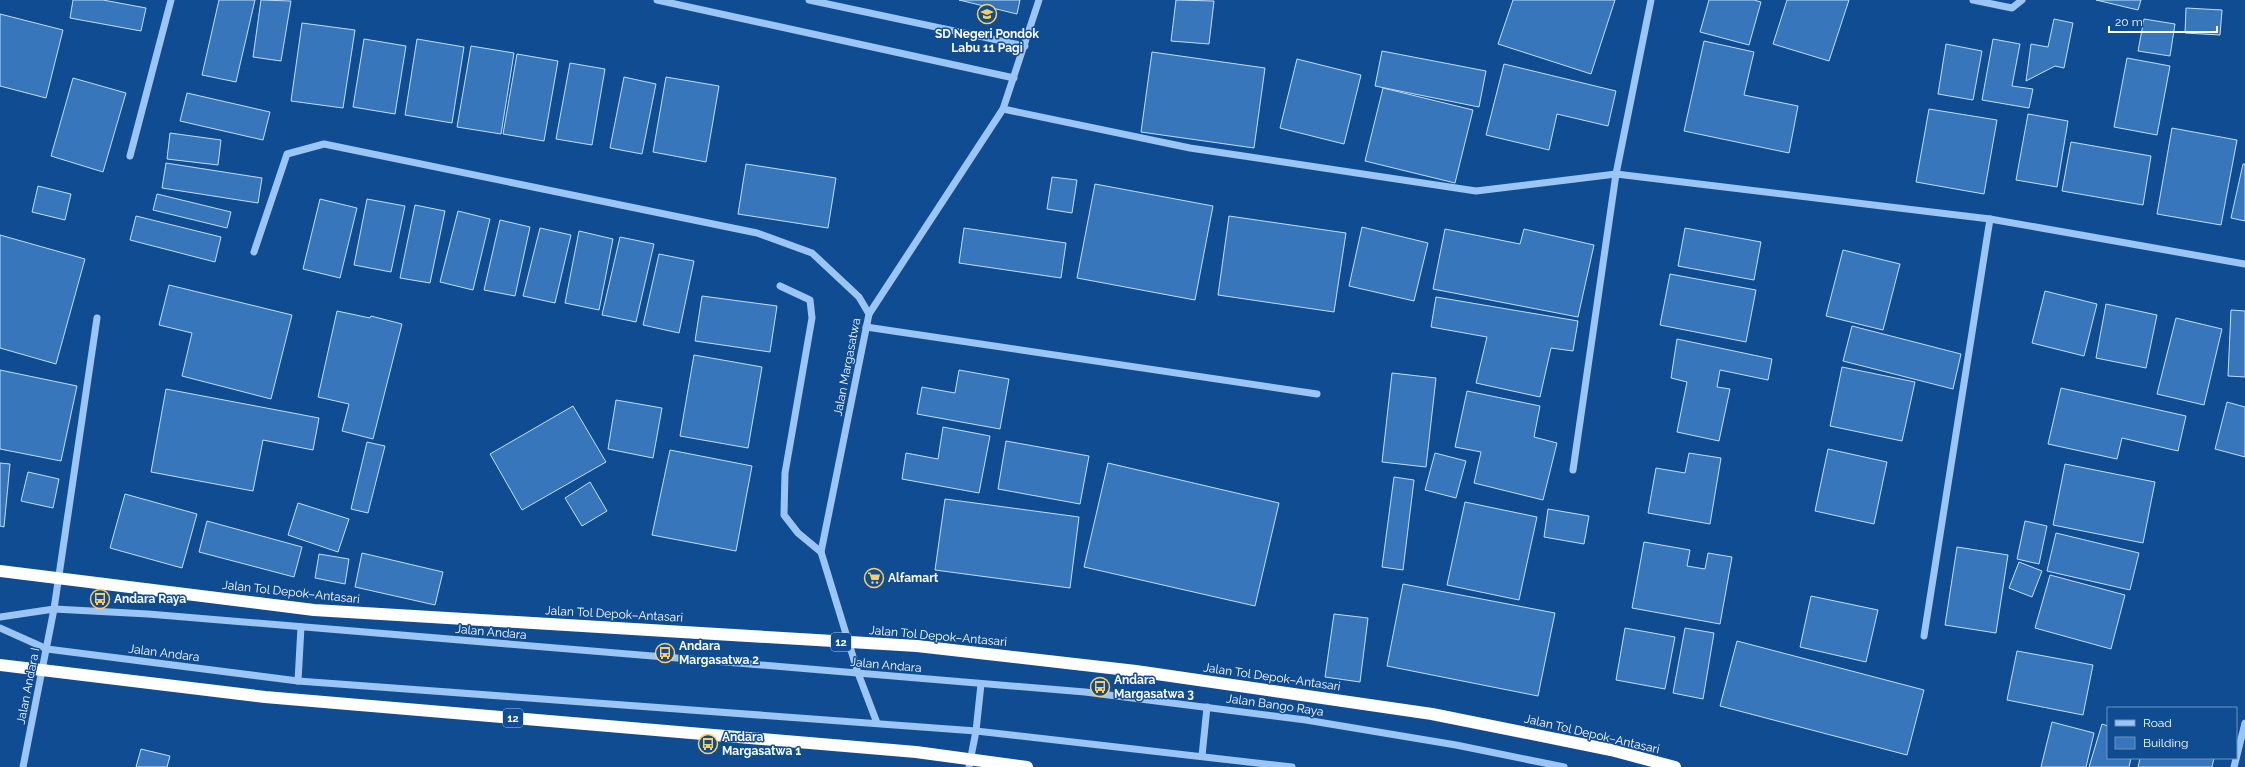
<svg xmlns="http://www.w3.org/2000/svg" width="2245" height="767" font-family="Raleway,sans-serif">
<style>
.building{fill:#3776bb;stroke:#c2dffe}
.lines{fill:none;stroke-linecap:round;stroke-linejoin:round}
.minor{stroke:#9bc5f4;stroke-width:7}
.highway-bridge{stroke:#fff;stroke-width:12}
.labels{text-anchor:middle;stroke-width:3;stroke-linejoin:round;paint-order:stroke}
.shield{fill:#0f4c92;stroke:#b7c9de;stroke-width:1}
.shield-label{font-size:11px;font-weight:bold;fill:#fff}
.poi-label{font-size:12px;font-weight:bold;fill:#fff;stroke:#0f4c92;text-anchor:start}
.street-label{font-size:12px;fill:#fff;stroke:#0f4c92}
</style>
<rect width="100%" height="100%" fill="#0f4c92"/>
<g class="building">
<polygon points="73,0 103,0 146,8 141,31 70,18"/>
<polygon points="219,0 255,0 236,82 202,75"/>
<polygon points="261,0 291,1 281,61 253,57"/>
<polygon points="959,0 1020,0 1017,14"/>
<polygon points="1176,0 1214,1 1209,44 1171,41"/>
<polygon points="1513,0 1615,0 1591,74 1498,44"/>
<polygon points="1709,0 1754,0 1761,2 1749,45 1700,32"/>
<polygon points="1787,0 1849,0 1829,61 1773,44"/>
<polygon points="2096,0 2141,0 2138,10"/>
<polygon points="2186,8 2222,10 2220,35 2185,33"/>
<polygon points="0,14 63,30 46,98 0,86"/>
<polygon points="2054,19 2073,23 2064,68 2055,66 2026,81 2031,44 2048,47"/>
<polygon points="2144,19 2175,24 2170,56 2138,51"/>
<polygon points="302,23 355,30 343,108 291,101"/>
<polygon points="364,39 406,46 395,114 353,107"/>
<polygon points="417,39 464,47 452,123 405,115"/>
<polygon points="1993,39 2020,44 2012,86 2033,89 2029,108 1982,100"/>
<polygon points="1704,41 1754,52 1744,95 1798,106 1789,153 1684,131"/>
<polygon points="1946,44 1982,51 1973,100 1938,94"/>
<polygon points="471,46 514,53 501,134 457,127"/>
<polygon points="1382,51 1486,71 1479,107 1375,86"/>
<polygon points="1152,52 1265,68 1254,148 1141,132"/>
<polygon points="517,54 558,61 544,141 503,134"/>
<polygon points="2127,58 2170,66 2157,135 2114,127"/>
<polygon points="1297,59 1361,75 1344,144 1280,128"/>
<polygon points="570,63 605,69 592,145 556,139"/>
<polygon points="1504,64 1616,91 1608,126 1557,114 1549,150 1486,135"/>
<polygon points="624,77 656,84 642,154 610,148"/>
<polygon points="666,77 719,86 706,162 653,152"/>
<polygon points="73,78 126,93 103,172 51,156"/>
<polygon points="1383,88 1473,110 1455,183 1365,161"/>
<polygon points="187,93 270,112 263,140 180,121"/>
<polygon points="1929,109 1997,120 1984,194 1916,182"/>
<polygon points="2028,114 2068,121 2057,187 2016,180"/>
<polygon points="2172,128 2237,140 2221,225 2157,214"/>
<polygon points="170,133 221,140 218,165 167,159"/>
<polygon points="2071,142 2151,156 2143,205 2062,191"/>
<polygon points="166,163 262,178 258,203 162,188"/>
<polygon points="746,164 836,178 828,228 738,214"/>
<polygon points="2243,164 2245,164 2245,221 2231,218"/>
<polygon points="1052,177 1077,180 1072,213 1047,209"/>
<polygon points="1095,184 1213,206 1195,300 1077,278"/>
<polygon points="38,186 71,194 65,220 32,212"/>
<polygon points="157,194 231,212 227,228 153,210"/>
<polygon points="320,199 357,208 340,278 303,269"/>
<polygon points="367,199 405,206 391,272 354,265"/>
<polygon points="415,205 445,211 430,283 400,278"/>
<polygon points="458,211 490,219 473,290 440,282"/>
<polygon points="136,216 221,237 215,262 130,240"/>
<polygon points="1229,216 1346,233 1334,312 1218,295"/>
<polygon points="500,220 530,227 515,296 484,290"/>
<polygon points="1362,227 1428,243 1414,301 1349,286"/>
<polygon points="540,228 571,235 555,303 523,296"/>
<polygon points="964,228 1066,243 1061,278 959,263"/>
<polygon points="1685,228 1761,242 1754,280 1678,266"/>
<polygon points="1445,229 1520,244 1524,229 1594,245 1578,317 1433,289"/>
<polygon points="579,231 613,239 599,310 565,303"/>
<polygon points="0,235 85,259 56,364 0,348"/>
<polygon points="620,237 654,244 636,322 602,315"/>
<polygon points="1843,250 1900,264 1883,330 1826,316"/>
<polygon points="659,254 694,261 679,333 643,325"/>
<polygon points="1670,274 1756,290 1746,342 1660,325"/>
<polygon points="169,285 292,315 271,399 182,376 192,333 159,325"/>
<polygon points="2045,291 2097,304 2084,356 2032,343"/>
<polygon points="702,296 777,306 770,352 695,341"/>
<polygon points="1436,297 1578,321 1573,351 1551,348 1540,397 1476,383 1487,337 1431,327"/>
<polygon points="2106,304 2157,315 2146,368 2096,358"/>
<polygon points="2231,310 2245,311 2245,377 2228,376"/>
<polygon points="337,311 370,318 371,316 402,324 373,439 342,431 349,404 318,397"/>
<polygon points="2176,318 2222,329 2204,405 2157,394"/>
<polygon points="1852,326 1961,354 1953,389 1843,361"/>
<polygon points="1677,339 1772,359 1768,380 1720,370 1717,387 1730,389 1719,441 1677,432 1687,382 1671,378"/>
<polygon points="694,355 762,367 748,448 680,436"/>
<polygon points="1842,367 1915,382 1902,441 1830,426"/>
<polygon points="0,370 77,386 61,461 0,449"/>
<polygon points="959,370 1009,379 1000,429 917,414 922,387 955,393"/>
<polygon points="1392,373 1436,378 1426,467 1382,462"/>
<polygon points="2061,388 2186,416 2178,451 2122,438 2117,459 2048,444"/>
<polygon points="166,389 319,418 313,450 263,440 253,491 151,472"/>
<polygon points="1467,391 1540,406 1534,437 1557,443 1543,500 1474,483 1481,452 1455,447"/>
<polygon points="616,400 662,408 653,458 608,449"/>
<polygon points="2227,402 2245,407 2245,457 2215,449"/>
<polygon points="573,406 606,462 522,510 490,454"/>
<polygon points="943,427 990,436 979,493 902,479 906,453 938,459"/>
<polygon points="1006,441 1089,456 1080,504 998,489"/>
<polygon points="367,442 385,446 368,513 351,509"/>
<polygon points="1828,449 1887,462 1874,524 1815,511"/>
<polygon points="670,450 752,466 736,551 652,535"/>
<polygon points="1435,453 1466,461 1456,498 1425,490"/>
<polygon points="1689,453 1721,458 1710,524 1648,513 1656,468 1685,473"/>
<polygon points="0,463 10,464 4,527 0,526"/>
<polygon points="1108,463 1279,503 1255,606 1084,567"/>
<polygon points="2065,464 2155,482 2143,543 2053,525"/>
<polygon points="28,472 59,479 53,508 21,501"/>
<polygon points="1394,477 1414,480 1403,570 1382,567"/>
<polygon points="590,482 607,511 582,526 565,498"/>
<polygon points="125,494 197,514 182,568 110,548"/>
<polygon points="945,499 1079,517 1070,588 935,570"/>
<polygon points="1465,502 1537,517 1519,600 1447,585"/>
<polygon points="298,503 349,519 338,552 288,535"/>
<polygon points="1548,509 1589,516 1584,544 1544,537"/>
<polygon points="207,521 302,547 294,577 199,552"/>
<polygon points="2025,521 2047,526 2039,564 2017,559"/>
<polygon points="2056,533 2139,553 2130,590 2047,571"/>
<polygon points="1644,542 1690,550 1687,566 1705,569 1708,553 1732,557 1720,624 1632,608"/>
<polygon points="1957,547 2008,555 1996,633 1945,625"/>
<polygon points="362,553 443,572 435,605 355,587"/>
<polygon points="319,554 349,559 345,584 315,578"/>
<polygon points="2019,562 2042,571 2032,597 2009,588"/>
<polygon points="2050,575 2125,595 2111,649 2035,628"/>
<polygon points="1403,584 1555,613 1538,696 1387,666"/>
<polygon points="1811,596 1878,610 1866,662 1800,647"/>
<polygon points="1334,614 1368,618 1360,682 1325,677"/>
<polygon points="1625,628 1675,637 1665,689 1616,680"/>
<polygon points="1685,628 1714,633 1703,699 1673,693"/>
<polygon points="1737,641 1924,690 1907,755 1720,706"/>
<polygon points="2017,651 2093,665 2083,715 2007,700"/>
<polygon points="2052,722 2094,733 2086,767 2041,767"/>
<polygon points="2102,724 2108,726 2108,758 2131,758 2129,767 2089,767"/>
<polygon points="141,749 170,756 167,767 136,767"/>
<polygon points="2140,758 2214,758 2212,767 2138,767"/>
</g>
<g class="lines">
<g class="minor">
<polyline points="657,0 1014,78"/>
<polyline points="809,0 1025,46"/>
<polyline points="1973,0 2012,8 2022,0"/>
<polyline points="1003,109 1190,148 1476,191 1616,174 1990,219 2245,264"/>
<polyline points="130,156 171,0"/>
<polyline points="254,252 287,154 324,144 757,233 812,253 859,297 869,314"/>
<polyline points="780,286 810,300 812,318 785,473 784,515 798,533 821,552"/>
<polyline points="866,327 1317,394"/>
<polyline points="1573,470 1616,174 1651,0"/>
<polyline points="0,617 54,609 148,614 1085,692 1306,720 1456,745 1564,767"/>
<polyline points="0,628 47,649 298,681 976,731 1292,767"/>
<polyline points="1924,636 1990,219"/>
<polyline points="298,681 301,627"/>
<polyline points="877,723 858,673 821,552 869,314 1003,109 1039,0"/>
<polyline points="1202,756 1207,707"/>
<polyline points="23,767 54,609 97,318"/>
<polyline points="969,767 976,731 981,684"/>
<polyline points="2234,767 2245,723"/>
</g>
<g class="highway-bridge">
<polyline points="0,571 314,610 917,646 1136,671 1432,714 1611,750 1675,767"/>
<polyline points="0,665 265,697 916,752 1027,767"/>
</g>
</g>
<defs>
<g id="school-ring" transform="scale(1)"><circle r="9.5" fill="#0f4c92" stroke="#ffcc5d" stroke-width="1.5"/><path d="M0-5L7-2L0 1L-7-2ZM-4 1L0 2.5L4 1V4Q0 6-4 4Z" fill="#ffcc5d"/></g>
<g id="supermarket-ring" transform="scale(1)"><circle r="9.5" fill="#0f4c92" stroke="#ffcc5d" stroke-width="1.5"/><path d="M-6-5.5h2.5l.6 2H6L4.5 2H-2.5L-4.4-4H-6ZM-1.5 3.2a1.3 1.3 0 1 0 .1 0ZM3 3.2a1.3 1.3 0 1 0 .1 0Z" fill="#ffcc5d"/></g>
<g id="bus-ring" transform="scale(1)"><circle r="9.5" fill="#0f4c92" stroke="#ffcc5d" stroke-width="1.5"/><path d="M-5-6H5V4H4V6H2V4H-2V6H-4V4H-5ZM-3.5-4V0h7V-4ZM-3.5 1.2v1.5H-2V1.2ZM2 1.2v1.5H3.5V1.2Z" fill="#ffcc5d"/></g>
</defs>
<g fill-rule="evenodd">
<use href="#school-ring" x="987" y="14"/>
<use href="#supermarket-ring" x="874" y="578"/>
<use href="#bus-ring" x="100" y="599"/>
<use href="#bus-ring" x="665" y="653"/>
<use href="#bus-ring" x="1100" y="687"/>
<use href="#bus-ring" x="708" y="744"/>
</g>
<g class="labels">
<g class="shield">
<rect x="831" y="633" width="20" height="18" rx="3"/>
<rect x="503" y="709" width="20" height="18" rx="3"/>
</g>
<g class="shield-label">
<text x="841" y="646">12</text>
<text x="513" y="722">12</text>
</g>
<g class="poi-label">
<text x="987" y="38" text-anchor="middle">SD Negeri Pondok<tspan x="987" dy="14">Labu 11 Pagi</tspan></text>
<text x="888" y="582">Alfamart</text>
<text x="114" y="603">Andara Raya</text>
<text x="679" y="650">Andara<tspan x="679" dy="14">Margasatwa 2</tspan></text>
<text x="1114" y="684">Andara<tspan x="1114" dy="14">Margasatwa 3</tspan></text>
<text x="722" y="741">Andara<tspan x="722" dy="14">Margasatwa 1</tspan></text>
</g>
<g class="street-label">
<text transform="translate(847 367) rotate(-79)" y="4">Jalan Margasatwa</text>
<text transform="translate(291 592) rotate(6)" y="4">Jalan Tol Depok–Antasari</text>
<text transform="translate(614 614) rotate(3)" y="4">Jalan Tol Depok–Antasari</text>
<text transform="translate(491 632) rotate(5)" y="4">Jalan Andara</text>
<text transform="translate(938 636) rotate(5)" y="4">Jalan Tol Depok–Antasari</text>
<text transform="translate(164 653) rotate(7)" y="4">Jalan Andara</text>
<text transform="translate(886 665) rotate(5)" y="4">Jalan Andara</text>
<text transform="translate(1272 677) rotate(8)" y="4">Jalan Tol Depok–Antasari</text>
<text transform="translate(28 686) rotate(-79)" y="4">Jalan Andara I</text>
<text transform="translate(1275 705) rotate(8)" y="4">Jalan Bango Raya</text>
<text transform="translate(1592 734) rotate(13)" y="4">Jalan Tol Depok–Antasari</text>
</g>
</g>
<rect x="2107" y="707" width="130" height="52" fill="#0f4c92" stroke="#6f94be"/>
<rect x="2115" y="720" width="20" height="6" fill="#9bc5f4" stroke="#6f94be"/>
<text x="2143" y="727" font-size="12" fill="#ffffff">Road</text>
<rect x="2115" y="737" width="20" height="12" fill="#3776bb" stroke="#6f94be"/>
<text x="2143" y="747" font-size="12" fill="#ffffff">Building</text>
<path d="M2109 26v6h108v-6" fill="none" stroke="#ffffff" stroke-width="2"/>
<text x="2115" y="26" font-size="12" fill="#ffffff" stroke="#0f4c92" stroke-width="3" paint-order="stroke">20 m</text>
</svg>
